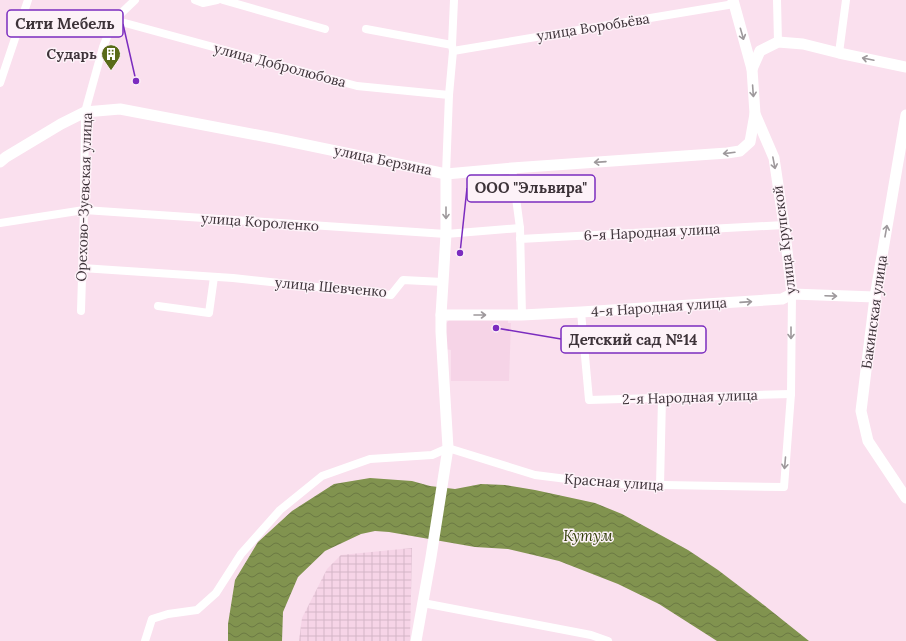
<svg xmlns="http://www.w3.org/2000/svg" width="906" height="641" font-family="Lora,serif">
<style>
.built{fill:#f6d4e7}
.industrial{fill:url(#industrial-grid)}
.water{fill:url(#water-waves)}
.lines{fill:none;stroke-linecap:round;stroke-linejoin:round}
.street{stroke:#fff;stroke-width:8}
.secondary{stroke:#fff;stroke-width:11}
.oneway{stroke:#9e999c}
.labels{text-anchor:middle;stroke-width:3;stroke-linejoin:round;paint-order:stroke}
.street-label{font-size:14px;fill:#3d3339;stroke:#fdf2f8}
.poi-label{font-size:14px;font-weight:bold;fill:#3d3339;stroke:#fdf2f8;text-anchor:end}
.water-label{font-size:15px;font-style:italic;fill:#34400b;stroke:#fdf2f8}
.leader{fill:none;stroke:#7b2cbf;stroke-width:1.5}
.callout-dot{fill:#7b2cbf;stroke:#fdf2f8;stroke-width:1.5}
.callout{fill:#fdf2f8;stroke:#7b2cbf;stroke-width:1.5}
.callout-label{font-size:15px;text-anchor:middle;font-weight:bold;fill:#3d3339}
</style>
<defs>
<pattern id="industrial-grid" width="8" height="8" patternUnits="userSpaceOnUse"><rect width="8" height="8" fill="#f6d4e7"/><path d="M0 4h8M4 0v8" fill="none" stroke="#d4b6c7"/></pattern>
<pattern id="water-waves" width="16" height="10" patternUnits="userSpaceOnUse"><rect width="16" height="10" fill="#81934f"/><path d="M0 5q4-4 8 0t8 0" fill="none" stroke="#6b7943"/></pattern>
</defs>
<rect width="100%" height="100%" fill="#fae0ee"/>
<polygon class="built" points="450,319 508,319 508,323 511,323 509,381 451,381 451,350 445,349 444,326"/>
<polygon class="industrial" points="412,548 410,641 299,641 302,618 327,569 341,555"/>
<polygon class="water" points="370,478 412,481 430,486 455,489 481,484 505,485 535,490 595,503 622,514 688,550 718,570 760,602 809,641 717,641 659,604 618,584 559,561 508,549 475,547 389,532 375,531 361,534 325,551 298,577 283,612 282,641 228,641 228,624 235,580 258,542 292,511 334,484"/>
<g class="lines">
<g class="street">
<polyline points="195,0 203,3 217,0"/>
<polyline points="223,0 325,29"/>
<polyline points="777,0 778,42"/>
<polyline points="114,20 357,86 449,95"/>
<polyline points="366,29 452,45"/>
<polyline points="453,51 734,4"/>
<polyline points="839,53 846,0"/>
<polyline points="0,83 28,0"/>
<polyline points="512,168 520,228 522,315"/>
<polyline points="446,174 449,95 453,51 452,45 454,0"/>
<polyline points="0,223 84,210 446,234 520,228"/>
<polyline points="520,239 784,225"/>
<polyline points="82,268 233,278 391,295 403,280 443,282"/>
<polyline points="158,306 209,313 214,277"/>
<polyline points="81,311 84,210 85,112 103,47 114,20 135,0"/>
<polyline points="581,312 589,400 791,394"/>
<polyline points="660,486 662,398"/>
<polyline points="423,603 591,635 608,641"/>
<polyline points="145,641 152,619 168,614 197,610 216,593 241,554 280,510 322,476 370,459 432,455 448,448 535,475 607,484 784,487 791,394 792,294"/>
</g>
<g class="secondary">
<polyline points="733,0 752,69 755,114 774,158 784,225 792,294"/>
<polyline points="752,69 760,51 778,42 803,44 839,53 906,67"/>
<polyline points="906,115 875,297 861,411 868,441 906,498"/>
<polyline points="0,162 6,157 61,124 85,112 120,109 278,139 446,174 512,168 727,153 740,151 750,142 755,114"/>
<polyline points="441,315 522,315 581,312 782,299 792,294 875,297"/>
<polyline points="416,641 431,557 448,448 441,332 441,315 446,234 446,174"/>
</g>
</g>
<defs><path id="oneway-shaft" d="M-6 0H5M1.5-3L5.5 0L1.5 3" fill="none" stroke-width="1.6" stroke-linecap="round" stroke-linejoin="round"/></defs>
<g class="oneway">
<use href="#oneway-shaft" transform="translate(742 34) rotate(74)"/>
<use href="#oneway-shaft" transform="translate(868 59) rotate(-168)"/>
<use href="#oneway-shaft" transform="translate(753 91) rotate(86)"/>
<use href="#oneway-shaft" transform="translate(729 153) rotate(173)"/>
<use href="#oneway-shaft" transform="translate(600 162) rotate(176)"/>
<use href="#oneway-shaft" transform="translate(774 163) rotate(79)"/>
<use href="#oneway-shaft" transform="translate(446 213) rotate(90)"/>
<use href="#oneway-shaft" transform="translate(886 231) rotate(-80)"/>
<use href="#oneway-shaft" transform="translate(831 296) rotate(2)"/>
<use href="#oneway-shaft" transform="translate(746 302) rotate(-4)"/>
<use href="#oneway-shaft" transform="translate(480 315)"/>
<use href="#oneway-shaft" transform="translate(791 333) rotate(90)"/>
<use href="#oneway-shaft" transform="translate(785 463) rotate(95)"/>
</g>
<defs>
<g id="building-pin" transform="scale(1)"><path d="M0 17L-7.5 6A9.5 9.5 0 1 1 7.5 6Z" fill="#596b18" stroke="#fdf2f8"/><path d="M-4-6H4V6H1V3H-1V6H-4ZM-2.5-4.3h1.7v1.8h-1.7ZM.8-4.3h1.7v1.8H.8ZM-2.5-1h1.7V.8h-1.7ZM.8-1h1.7V.8H.8Z" fill="#fff"/></g>
</defs>
<g fill-rule="evenodd">
<use href="#building-pin" x="111" y="54"/>
</g>
<g class="labels">
<g class="street-label">
<text transform="translate(593 27) rotate(-9)" y="5">улица Воробьёва</text>
<text transform="translate(280 65) rotate(15)" y="5">улица Добролюбова</text>
<text transform="translate(383 160) rotate(12)" y="5">улица Берзина</text>
<text transform="translate(84 197) rotate(-88)" y="5">Орехово-Зуевская улица</text>
<text transform="translate(260 222) rotate(4)" y="5">улица Короленко</text>
<text transform="translate(652 232) rotate(-3)" y="5">6-я Народная улица</text>
<text transform="translate(784 240) rotate(-97)" y="5">улица Крупской</text>
<text transform="translate(331 287) rotate(5)" y="5">улица Шевченко</text>
<text transform="translate(659 307) rotate(-4)" y="5">4-я Народная улица</text>
<text transform="translate(874 312) rotate(-82)" y="5">Бакинская улица</text>
<text transform="translate(690 397) rotate(-2)" y="5">2-я Народная улица</text>
<text transform="translate(614 482) rotate(4)" y="5">Красная улица</text>
</g>
<g class="poi-label">
<text x="97" y="59">Сударь</text>
</g>
<g class="water-label">
<text x="588" y="541">Кутум</text>
</g>
</g>
<path class="leader" d="M136 81L123 24M460 253L467 188M496 328L561 339"/>
<g class="callout-dot">
<circle cx="136" cy="81" r="4"/>
<circle cx="460" cy="253" r="4"/>
<circle cx="496" cy="328" r="4"/>
</g>
<g class="callout">
<rect x="7" y="10" width="116" height="27" rx="4"/>
<rect x="467" y="175" width="128" height="27" rx="4"/>
<rect x="561" y="326" width="145" height="27" rx="4"/>
</g>
<g class="callout-label">
<text x="65" y="29">Сити Мебель</text>
<text x="531" y="193">ООО "Эльвира"</text>
<text x="633" y="345">Детский сад №14</text>
</g>
</svg>
